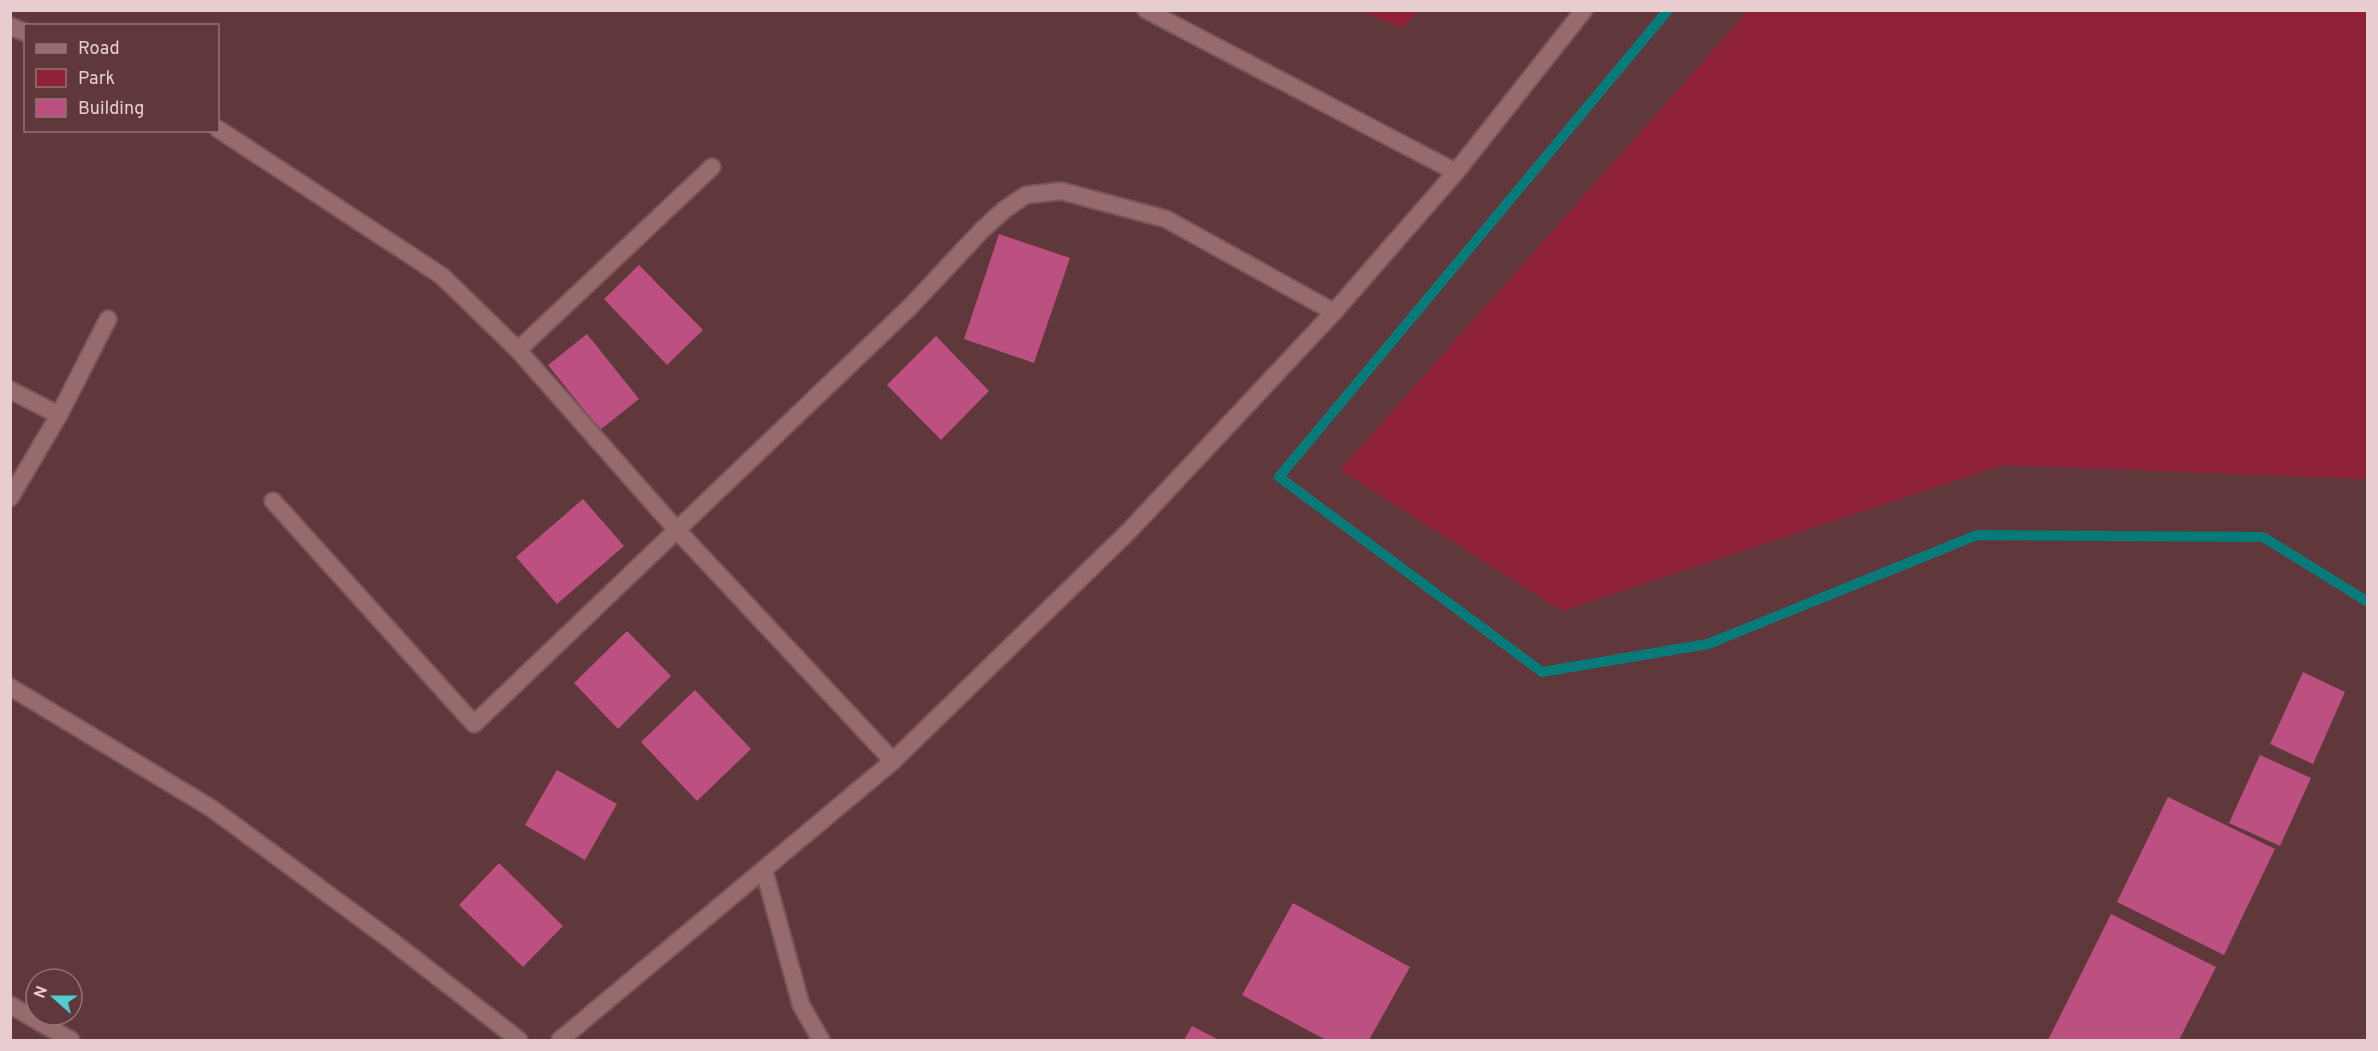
<svg xmlns="http://www.w3.org/2000/svg" width="2378" height="1051" font-family="Overpass,sans-serif">
<style>
.green{fill:#8e2137}
.lines{fill:none;stroke-linecap:round;stroke-linejoin:round}
.stream{stroke:#087a7a;stroke-width:10}
.building{fill:#bb5081}
.minor-casing{stroke:#775559;stroke-width:20}
.minor{stroke:#976a6d;stroke-width:16}
</style>
<rect width="100%" height="100%" fill="#60373b"/>
<g class="green">
<polygon points="1361,11 1418,11 1402,28"/>
<polygon points="1748,11 2367,11 2367,479 2003,465 1562,611 1340,470"/>
</g>
<g class="lines">
<polyline class="stream" points="1668,10 1279,477 1542,672 1708,644 1977,535 2263,537 2368,602"/>
</g>
<g class="building">
<polygon points="999,234 1070,258 1034,363 964,339"/>
<polygon points="639,265 703,330 667,365 604,299"/>
<polygon points="587,334 639,399 600,430 548,365"/>
<polygon points="936,336 989,391 941,440 887,385"/>
<polygon points="583,499 624,546 557,604 516,557"/>
<polygon points="627,631 671,676 618,729 574,683"/>
<polygon points="2303,672 2345,692 2313,764 2270,744"/>
<polygon points="695,690 751,749 697,801 641,742"/>
<polygon points="2260,755 2311,778 2280,846 2229,823"/>
<polygon points="557,770 617,804 585,860 525,825"/>
<polygon points="2168,797 2275,849 2224,955 2117,902"/>
<polygon points="499,863 563,926 523,967 459,905"/>
<polygon points="1293,903 1410,967 1369,1040 1326,1040 1242,995"/>
<polygon points="2111,914 2216,967 2179,1040 2048,1040"/>
<polygon points="1192,1026 1219,1040 1184,1040"/>
</g>
<g class="lines">
<g class="minor-casing">
<g id="minor">
<polyline points="1146,10 1456,172"/>
<polyline points="10,26 26,33"/>
<polyline points="218,129 442,276 518,350 676,529 893,761"/>
<polyline points="518,350 712,167"/>
<polyline points="10,390 59,415"/>
<polyline points="10,498 59,415 108,319"/>
<polyline points="273,501 474,724 910,307 981,231 1004,210 1026,195 1061,191 1166,219 1334,312"/>
<polyline points="10,687 211,808 393,942 519,1040"/>
<polyline points="764,870 801,1005 821,1040"/>
<polyline points="10,1005 71,1040"/>
<polyline points="560,1040 893,761 1130,530 1334,312 1456,172 1584,10"/>
</g>
</g>
<use href="#minor" class="minor"/>
</g>
<rect width="2378" height="1051" fill="none" stroke="#e7cdcf" stroke-width="24"/>
<rect x="24" y="24" width="195" height="108" fill="#60373b" stroke="#967376" stroke-width="1.5"/>
<rect x="36" y="44" width="30" height="9" fill="#976a6d" stroke="#967376" stroke-width="1.5"/>
<text x="78" y="54" font-size="18" fill="#e7cdcf">Road</text>
<rect x="36" y="69" width="30" height="18" fill="#8e2137" stroke="#967376" stroke-width="1.5"/>
<text x="78" y="84" font-size="18" fill="#e7cdcf">Park</text>
<rect x="36" y="99" width="30" height="18" fill="#bb5081" stroke="#967376" stroke-width="1.5"/>
<text x="78" y="114" font-size="18" fill="#e7cdcf">Building</text>
<g transform="translate(54 997) rotate(291)"><circle r="28" fill="#60373b" stroke="#967376" stroke-width="1.5"/>
<path d="M0-4.5L10 22L0 15L-10 22Z" fill="#52cdcc"/>
<text y="-9" font-size="16" font-weight="bold" text-anchor="middle" fill="#e7cdcf">N</text>
</g>
</svg>
